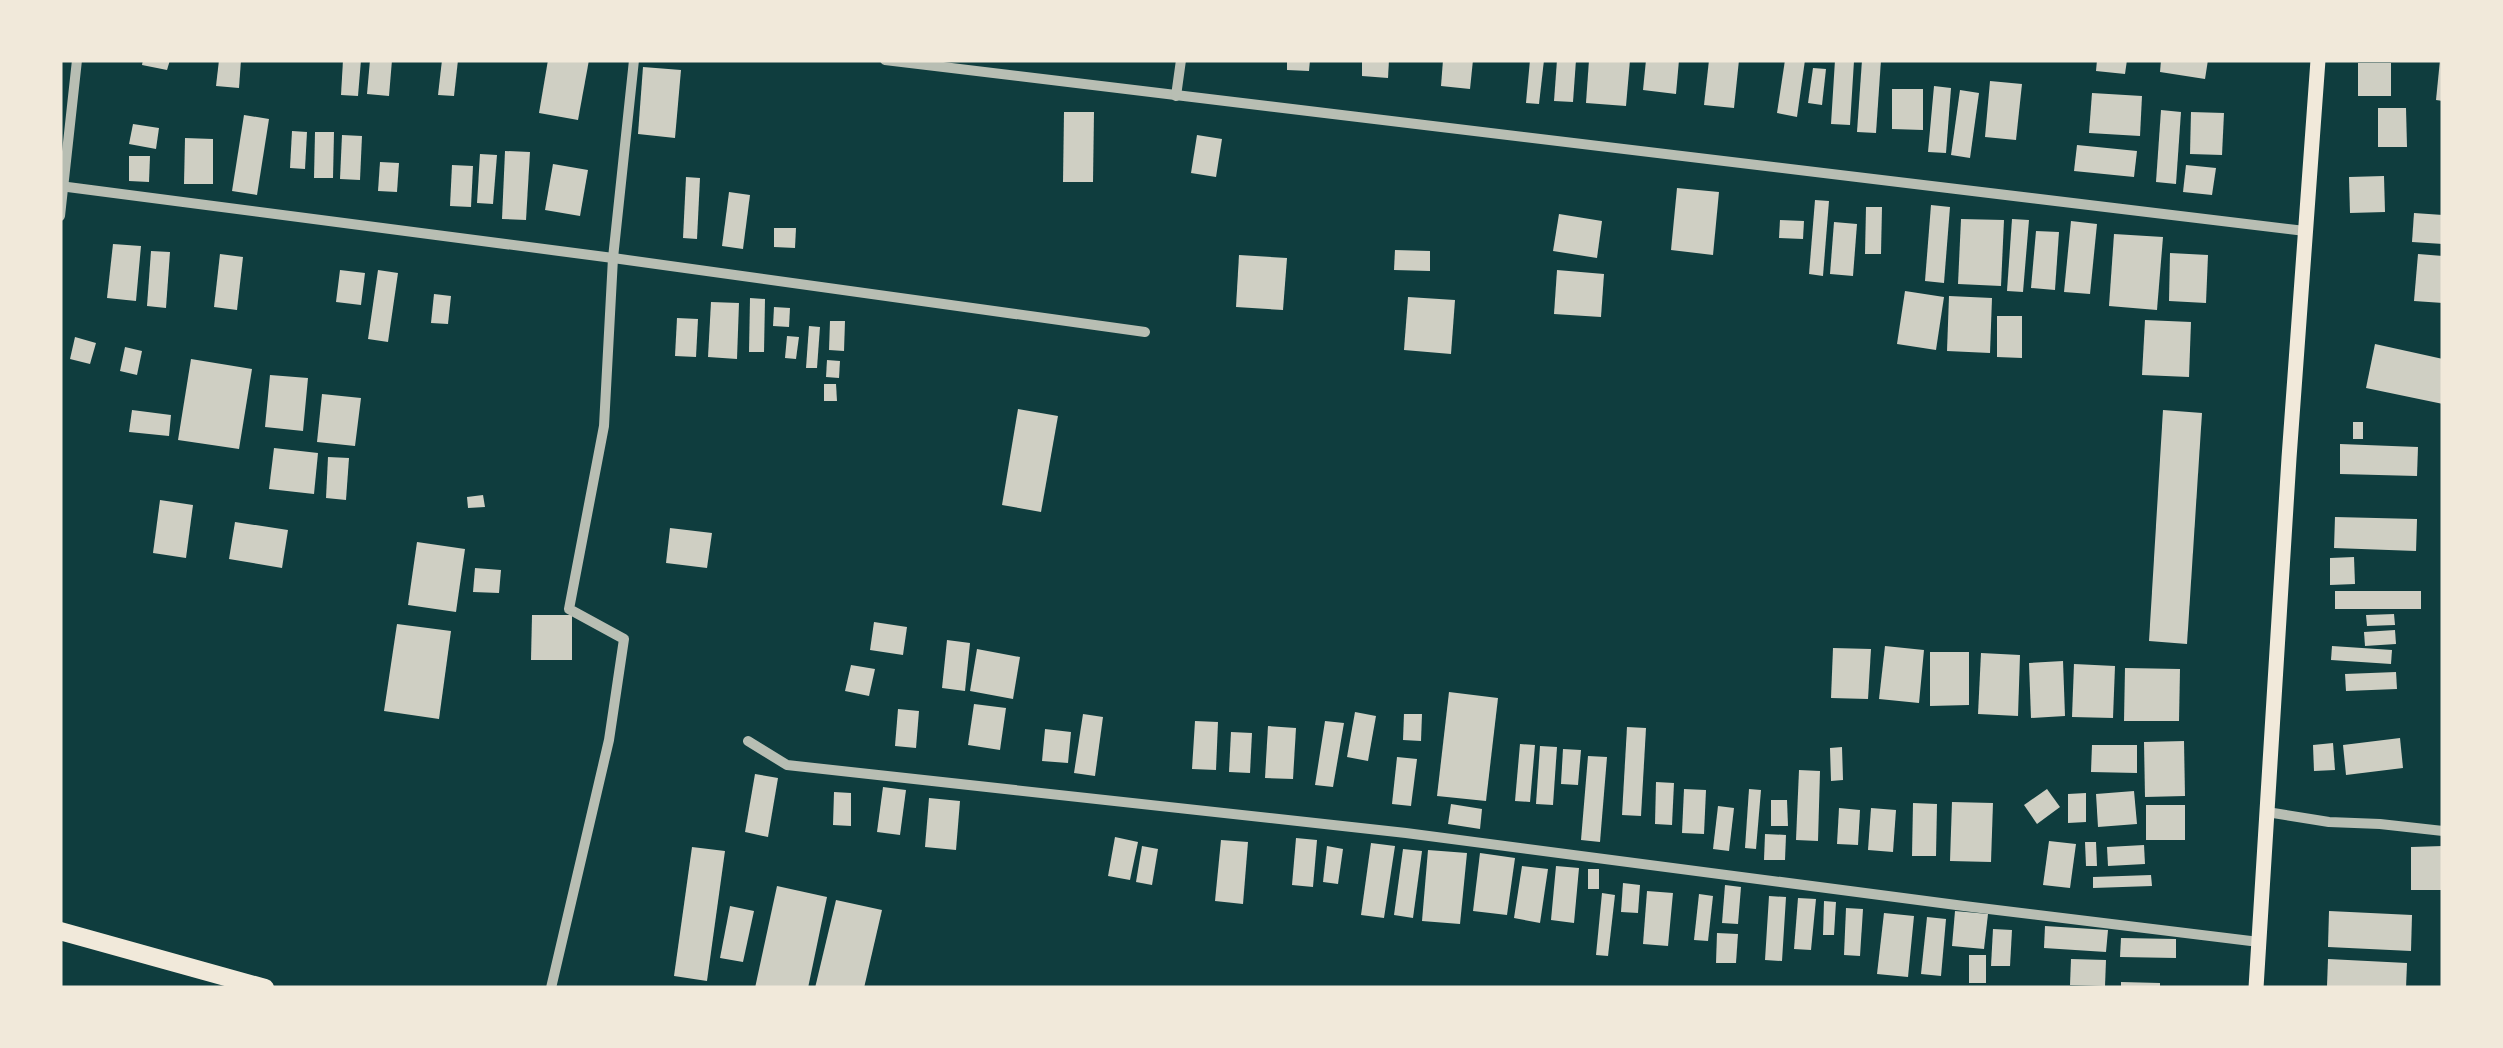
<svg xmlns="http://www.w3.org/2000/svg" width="2503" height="1048" font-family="Signika,sans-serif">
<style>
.building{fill:#cfcfc3}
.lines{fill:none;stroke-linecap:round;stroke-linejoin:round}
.minor{stroke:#b8beb3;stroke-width:10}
.secondary{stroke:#f1e9da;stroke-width:15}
.primary{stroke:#f1e9da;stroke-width:18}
</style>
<rect width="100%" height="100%" fill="#0f3d3e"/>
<g class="building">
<polygon points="143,60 170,60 167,70 142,65"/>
<polygon points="219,60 241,60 239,88 216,86"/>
<polygon points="343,60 361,60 358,96 341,95"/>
<polygon points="370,60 392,60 389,96 367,94"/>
<polygon points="442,60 458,60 454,96 438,95"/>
<polygon points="548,60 589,60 578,120 539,113"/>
<polygon points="1287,60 1310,60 1309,71 1287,70"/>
<polygon points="1362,60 1389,60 1388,78 1362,76"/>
<polygon points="1443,60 1473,60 1470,89 1441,86"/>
<polygon points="1530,60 1544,60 1539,104 1526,103"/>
<polygon points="1557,60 1576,60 1573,102 1554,101"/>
<polygon points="1589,60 1630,60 1626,106 1586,103"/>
<polygon points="1646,60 1679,60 1676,94 1643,90"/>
<polygon points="1709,60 1739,60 1734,108 1704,105"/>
<polygon points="1785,60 1805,60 1797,117 1777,113"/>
<polygon points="1835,60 1854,61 1850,125 1831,124"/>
<polygon points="1862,60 1881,60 1876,133 1857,132"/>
<polygon points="2097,60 2127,60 2125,74 2096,71"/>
<polygon points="2161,60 2208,60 2205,79 2160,72"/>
<polygon points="2440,60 2443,60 2443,101 2436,100"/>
<rect x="2358" y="63" width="33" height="33"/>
<polygon points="643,67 681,70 675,138 638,134"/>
<polygon points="1813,68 1826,69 1822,105 1808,103"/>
<polygon points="1990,81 2022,84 2016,140 1985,137"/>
<polygon points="1934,86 1951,88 1946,153 1928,152"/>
<polygon points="1892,89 1923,89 1923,130 1892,129"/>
<polygon points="1960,90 1979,93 1970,158 1951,155"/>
<polygon points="2092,93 2142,96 2140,136 2089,133"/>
<polygon points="2378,108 2406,108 2407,147 2378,147"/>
<polygon points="2161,110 2181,112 2176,184 2156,182"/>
<polygon points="1064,112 1094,112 1093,182 1063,182"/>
<polygon points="2191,112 2224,113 2222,155 2190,154"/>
<polygon points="244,115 269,119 257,195 232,191"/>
<polygon points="133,124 159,128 156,149 129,144"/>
<polygon points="292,131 307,132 305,169 290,168"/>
<polygon points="315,132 334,132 333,178 314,178"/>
<polygon points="342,135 362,136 360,180 340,179"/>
<polygon points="1197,135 1222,139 1216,177 1191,173"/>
<polygon points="185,138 213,139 213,184 184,184"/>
<polygon points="2077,145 2137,151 2134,177 2074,171"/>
<polygon points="505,151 530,152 526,220 502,219"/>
<polygon points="480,154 497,155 493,204 477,203"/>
<polygon points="129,156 150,156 149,182 129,181"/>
<polygon points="380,162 399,163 397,192 378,191"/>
<polygon points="553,164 588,170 580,216 545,210"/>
<polygon points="452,165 473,166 471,207 450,206"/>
<polygon points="2186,165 2216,168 2212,195 2183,192"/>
<polygon points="2384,176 2385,212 2350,213 2349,177"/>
<polygon points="686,177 700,178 697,239 683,238"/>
<polygon points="1677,188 1719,192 1713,255 1671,250"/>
<polygon points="729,192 750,195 743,249 722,246"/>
<polygon points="1815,200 1829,201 1823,276 1809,274"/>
<polygon points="1931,205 1950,207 1944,283 1925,281"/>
<polygon points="1866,207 1882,207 1881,254 1865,254"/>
<polygon points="2414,213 2443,215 2443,244 2412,242"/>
<polygon points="1559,214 1602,221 1597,258 1553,251"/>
<polygon points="1961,219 2004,220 2001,286 1958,284"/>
<polygon points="2012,219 2029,220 2023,292 2007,291"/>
<polygon points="1780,220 1804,221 1803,239 1779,238"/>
<polygon points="2071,221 2097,224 2090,294 2064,292"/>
<polygon points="1834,222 1857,224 1853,276 1830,274"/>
<polygon points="774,228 796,228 795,248 774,247"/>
<polygon points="2036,231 2059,232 2055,290 2031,288"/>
<polygon points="2114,234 2163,237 2157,310 2109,306"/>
<polygon points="113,244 141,246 136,301 107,298"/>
<polygon points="1395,250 1430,251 1430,271 1394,270"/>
<polygon points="151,251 170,252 166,308 147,306"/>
<polygon points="2170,253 2208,255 2206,303 2169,301"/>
<polygon points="220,254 243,257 237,310 214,307"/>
<polygon points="2418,254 2443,256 2443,303 2414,301"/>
<polygon points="1239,255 1287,258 1283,310 1236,307"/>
<polygon points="340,270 365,273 361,305 336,302"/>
<polygon points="378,270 398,273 388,342 368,339"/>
<polygon points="1557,270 1604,274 1601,317 1554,314"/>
<polygon points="1905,291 1944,297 1936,350 1897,344"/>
<polygon points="434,294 451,296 448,324 431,323"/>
<polygon points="1949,296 1992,298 1990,353 1947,351"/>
<polygon points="1408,297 1455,300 1451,354 1404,350"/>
<polygon points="750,298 765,299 764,352 749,352"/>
<polygon points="711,302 739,303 737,359 708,357"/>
<polygon points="774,307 790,308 789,327 773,326"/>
<polygon points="1997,316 2022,316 2022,358 1997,357"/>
<polygon points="677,318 698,319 696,357 675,356"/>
<polygon points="2145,320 2191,322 2189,377 2142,375"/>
<polygon points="830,321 845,321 844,351 829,350"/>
<polygon points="809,326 820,327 817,368 806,368"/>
<polygon points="787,336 799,337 796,359 785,358"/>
<polygon points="75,337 96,343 90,364 70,359"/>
<polygon points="2375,344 2443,359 2443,404 2366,388"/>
<polygon points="125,347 142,351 137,375 120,371"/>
<polygon points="191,359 252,369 239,449 178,440"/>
<polygon points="827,360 840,361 839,378 826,377"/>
<polygon points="270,375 308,378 303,431 265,427"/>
<polygon points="824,384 836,384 837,401 824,401"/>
<polygon points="322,394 361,398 355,446 317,442"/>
<polygon points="1018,409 1058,416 1041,512 1002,505"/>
<polygon points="132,410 171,415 169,436 129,432"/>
<polygon points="2163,410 2202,413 2187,644 2149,641"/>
<rect x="2353" y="422" width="10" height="17"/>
<polygon points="2340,444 2418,447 2417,476 2340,474"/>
<polygon points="274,448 318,453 314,494 269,489"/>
<polygon points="328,457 349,458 346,500 326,498"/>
<polygon points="483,495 485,507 468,508 467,497"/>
<polygon points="160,500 193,505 186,558 153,553"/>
<polygon points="2335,517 2417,519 2416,551 2334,548"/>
<polygon points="235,522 288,530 282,568 229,559"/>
<polygon points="670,528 712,533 707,568 666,563"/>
<polygon points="417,542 465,549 456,612 408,605"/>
<polygon points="2354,557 2355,584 2330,585 2330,558"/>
<polygon points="475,568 501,570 499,593 473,592"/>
<rect x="2335" y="591" width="86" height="18"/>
<polygon points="2394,614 2395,625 2367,626 2366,615"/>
<polygon points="532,615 572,615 572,660 531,660"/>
<polygon points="874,622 907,627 903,655 870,650"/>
<polygon points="397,624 451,631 439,719 384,711"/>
<polygon points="2395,630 2396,644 2365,646 2364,632"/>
<polygon points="947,640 970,643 965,691 942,688"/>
<polygon points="1885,646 1924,650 1919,703 1879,699"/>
<polygon points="2332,646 2392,650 2391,664 2331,660"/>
<polygon points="1833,648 1871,649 1868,699 1831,698"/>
<polygon points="977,649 1020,657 1013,699 970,691"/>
<polygon points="1930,652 1969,652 1969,705 1930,706"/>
<polygon points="1981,653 2020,655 2018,716 1978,714"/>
<polygon points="2063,661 2065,716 2031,718 2029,663"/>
<polygon points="2074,664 2115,666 2113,718 2072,717"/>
<polygon points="851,665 875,669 869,696 845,691"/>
<polygon points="2125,668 2180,669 2179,721 2124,721"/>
<polygon points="2396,672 2397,689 2346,691 2345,674"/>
<polygon points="1449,692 1498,698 1486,801 1437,796"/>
<polygon points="974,704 1006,708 1000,750 968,745"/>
<polygon points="898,709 919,711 916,748 895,746"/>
<polygon points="1355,712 1376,716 1368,761 1347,757"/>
<polygon points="1083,714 1103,717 1095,776 1074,773"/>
<polygon points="1404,714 1422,714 1421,741 1403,740"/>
<polygon points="1195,721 1218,722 1216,770 1192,769"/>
<polygon points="1325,721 1344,723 1333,787 1315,785"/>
<polygon points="1268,726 1296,728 1293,779 1265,778"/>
<polygon points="1627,727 1646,728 1641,816 1622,815"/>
<polygon points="1045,729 1071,732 1068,763 1042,761"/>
<polygon points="1231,732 1252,733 1250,773 1229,772"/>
<polygon points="2400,738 2403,768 2346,775 2343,745"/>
<polygon points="2184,741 2185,796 2145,797 2144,742"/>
<polygon points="2333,743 2335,770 2314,771 2313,745"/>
<polygon points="1520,744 1535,745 1530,802 1515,801"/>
<polygon points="2092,745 2137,745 2137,773 2091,772"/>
<polygon points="1540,746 1557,747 1553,805 1536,804"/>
<polygon points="1842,747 1843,780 1831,781 1830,748"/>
<polygon points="1563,749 1581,750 1578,785 1561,784"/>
<polygon points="1588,756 1607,757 1600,842 1581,840"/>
<polygon points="1397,757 1417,759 1411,806 1392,804"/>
<polygon points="1799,770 1820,771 1818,841 1796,840"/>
<polygon points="755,774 778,778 768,837 745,832"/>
<polygon points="1656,782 1674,783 1672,825 1655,824"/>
<polygon points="883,787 906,790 900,835 877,832"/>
<polygon points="1684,789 1706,790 1704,834 1682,833"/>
<polygon points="1749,789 1761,790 1756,849 1745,848"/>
<polygon points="2047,789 2060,807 2037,824 2024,805"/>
<polygon points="2134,791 2137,824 2098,827 2096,794"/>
<polygon points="834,792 851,793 851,826 833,825"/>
<polygon points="2086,793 2086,822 2068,823 2068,794"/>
<polygon points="929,798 960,801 956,850 925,847"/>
<polygon points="1771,800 1787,800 1788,826 1771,826"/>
<polygon points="1952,802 1993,803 1991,862 1950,861"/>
<polygon points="1913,803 1937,804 1936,856 1912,856"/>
<polygon points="1451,804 1482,809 1480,829 1448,824"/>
<rect x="2146" y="805" width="39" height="35"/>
<polygon points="1718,806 1734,808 1729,851 1713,849"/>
<polygon points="1839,808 1860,810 1858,845 1837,844"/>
<polygon points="1871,808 1896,810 1893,852 1868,850"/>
<polygon points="1765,834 1786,835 1785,860 1764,860"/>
<polygon points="1115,837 1138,842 1130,880 1108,876"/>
<polygon points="1296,838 1317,840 1313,887 1292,885"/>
<polygon points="1221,840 1248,842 1243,904 1215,901"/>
<polygon points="2049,841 2076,844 2070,888 2043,885"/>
<polygon points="2085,842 2096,842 2097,866 2086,866"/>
<polygon points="1371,843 1395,846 1384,918 1361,915"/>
<polygon points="2144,845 2145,864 2108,866 2107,847"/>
<polygon points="1142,846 1158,849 1152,885 1136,882"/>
<polygon points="1327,846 1343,849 1338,884 1323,882"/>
<polygon points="2443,846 2443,890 2411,890 2411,847"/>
<polygon points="692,847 725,851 707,981 674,976"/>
<polygon points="1403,849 1422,851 1413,918 1394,915"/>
<polygon points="1428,850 1467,853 1460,924 1422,921"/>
<polygon points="1480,853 1515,858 1507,915 1473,911"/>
<polygon points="1522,866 1548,869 1540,923 1514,918"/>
<polygon points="1556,866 1579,868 1574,923 1551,920"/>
<rect x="1588" y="869" width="11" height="20"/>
<polygon points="2151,875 2152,886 2093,888 2093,877"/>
<polygon points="1623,883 1640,885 1638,913 1621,912"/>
<polygon points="1725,885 1741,887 1738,924 1722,923"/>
<polygon points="777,886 827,897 808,988 755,988"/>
<polygon points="1647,891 1673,893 1668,946 1643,944"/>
<polygon points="1602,893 1615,895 1608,956 1596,955"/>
<polygon points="1699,894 1713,896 1708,941 1694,940"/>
<polygon points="1769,896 1786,897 1782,961 1765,960"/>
<polygon points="1798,898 1816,899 1811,950 1794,949"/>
<polygon points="836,900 882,910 864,988 815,988"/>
<polygon points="1824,901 1836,902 1834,935 1823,935"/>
<polygon points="730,906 754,911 743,962 720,958"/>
<polygon points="1846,908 1863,909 1860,956 1844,955"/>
<polygon points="1955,911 1988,914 1984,949 1952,946"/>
<polygon points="2329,911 2412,915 2411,951 2328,947"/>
<polygon points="1884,913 1914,916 1908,977 1877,974"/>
<polygon points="1927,917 1946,919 1941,976 1921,974"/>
<polygon points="2045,926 2108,930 2106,952 2044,948"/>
<polygon points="1993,929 2012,930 2010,966 1991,966"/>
<polygon points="1717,933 1738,934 1736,963 1716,963"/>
<polygon points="2121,938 2176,939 2176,958 2120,957"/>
<rect x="1969" y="955" width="17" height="28"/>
<polygon points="2071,959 2106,960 2105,986 2070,985"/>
<polygon points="2328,959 2407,963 2406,988 2327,986"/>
<polygon points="2121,982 2160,983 2160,988 2121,988"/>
</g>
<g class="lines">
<g class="minor">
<polyline points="885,60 2305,231"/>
<polyline points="1176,96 1181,60"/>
<polyline points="60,186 613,258 1145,332"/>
<polyline points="60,216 77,60"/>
<polyline points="748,741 787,765 1406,833 1964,906 2259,942"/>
<polyline points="2267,812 2329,822 2380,824 2443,831"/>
<polyline points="551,988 609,740 624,639 569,609 604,426 613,258 634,60"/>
</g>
<polyline class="secondary" points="2256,988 2289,458 2318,60"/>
<polyline class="primary" points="60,931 265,988"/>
</g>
<rect width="2503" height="1048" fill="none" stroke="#f1e9da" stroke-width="125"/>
</svg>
